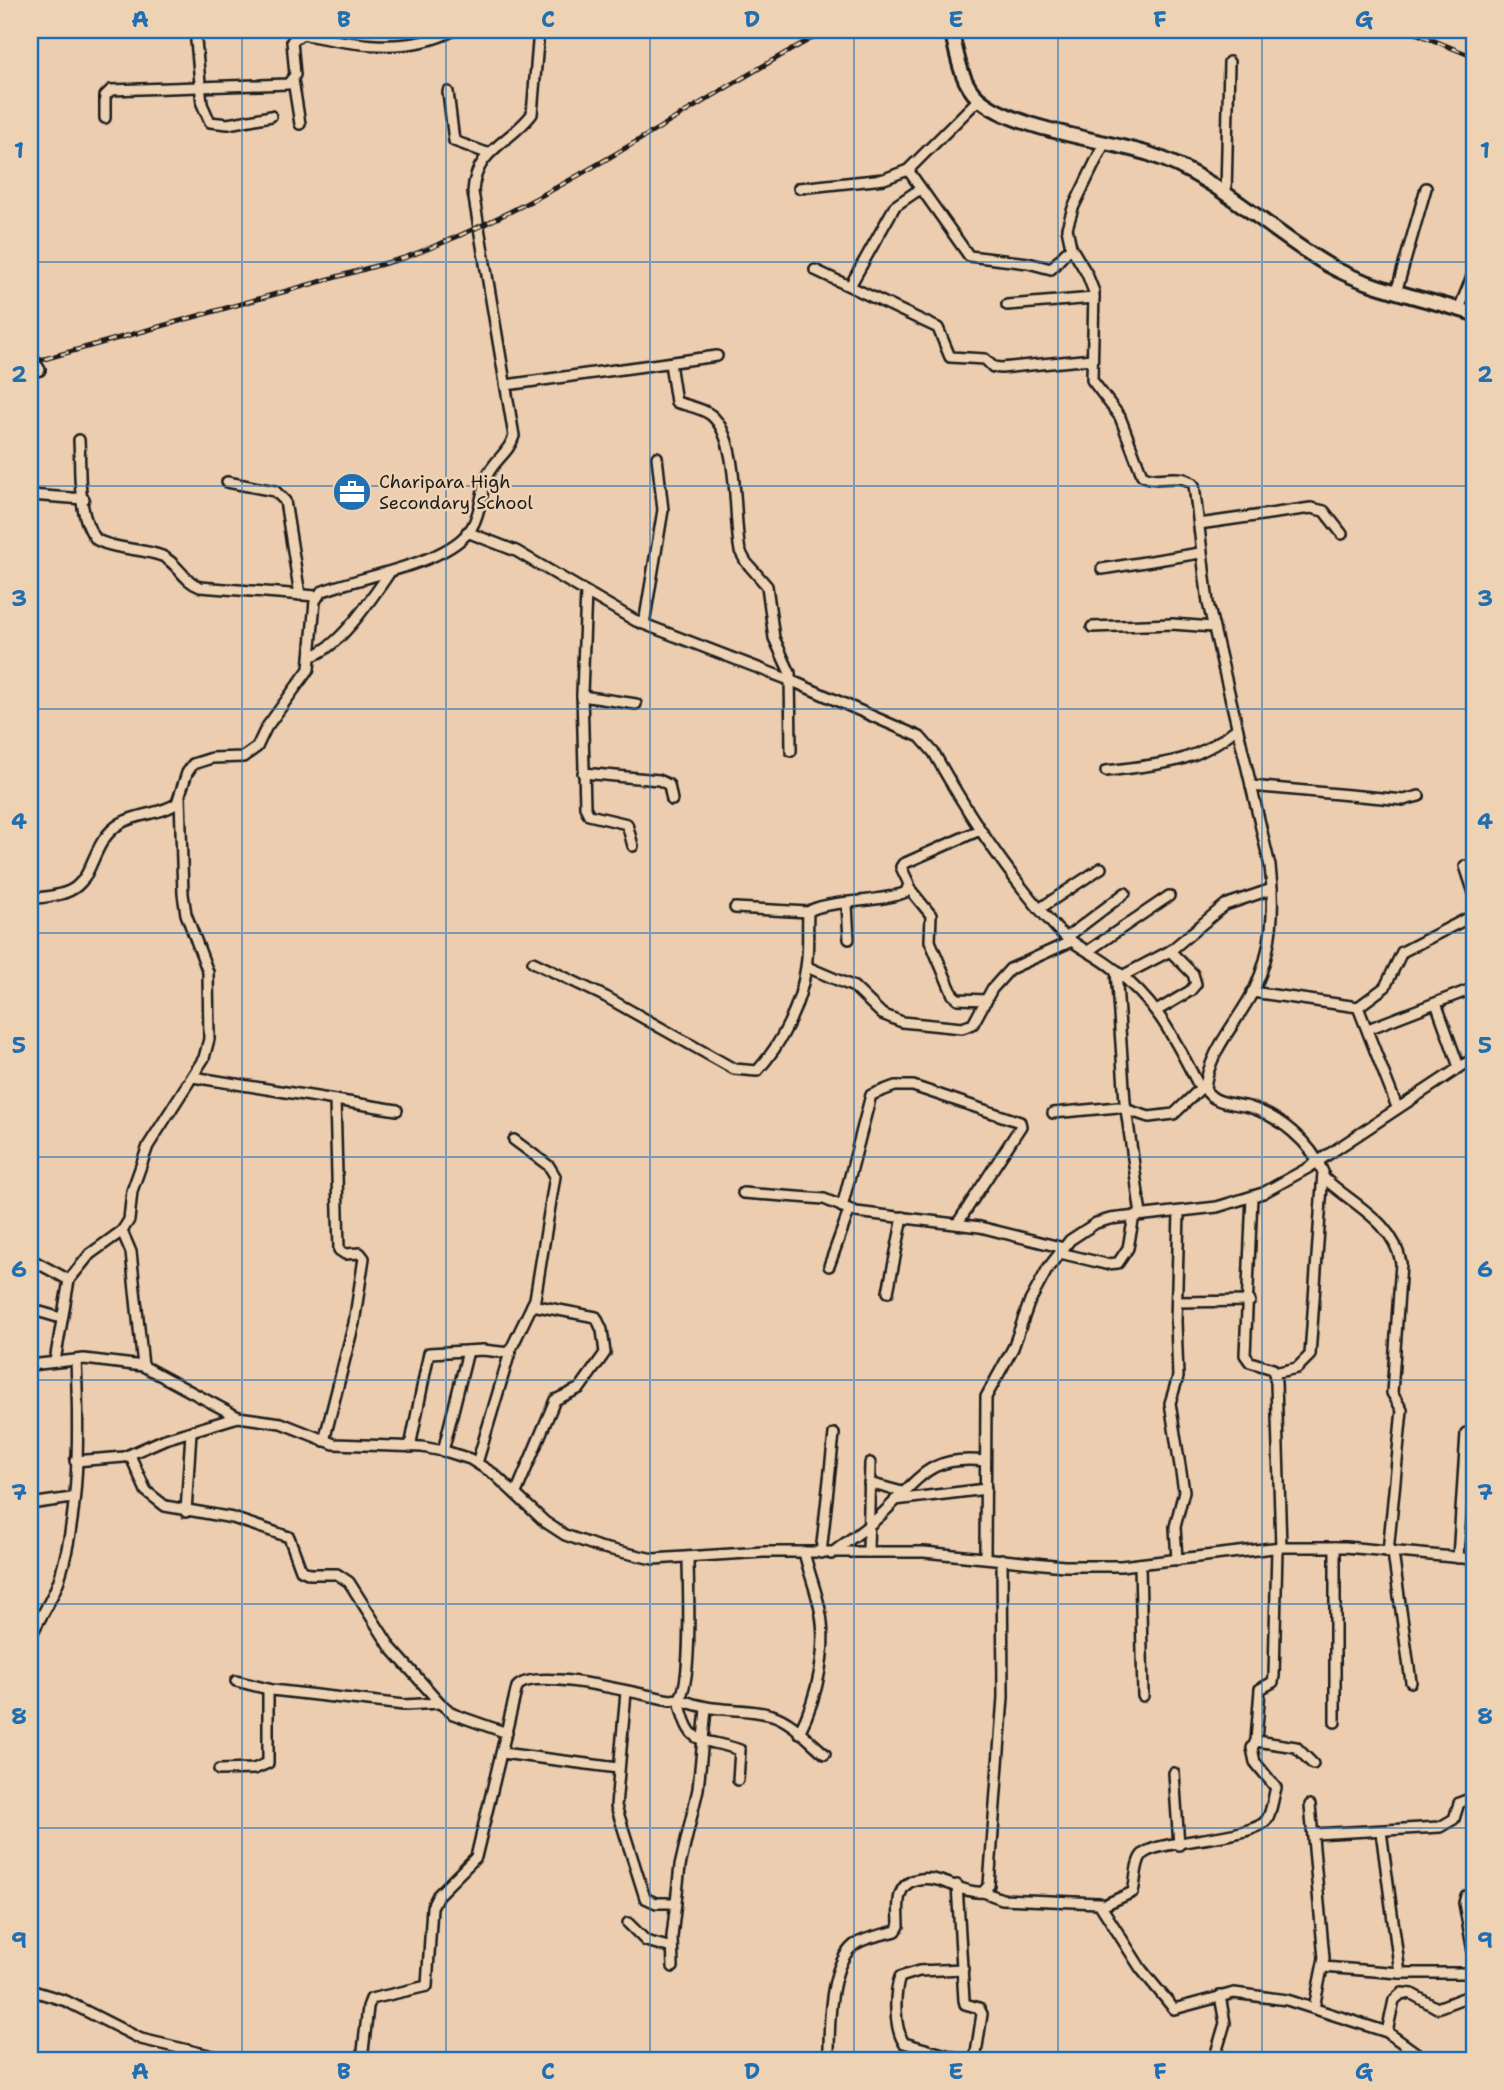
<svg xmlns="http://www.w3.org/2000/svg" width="1504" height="2090" font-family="'Shantell Sans',sans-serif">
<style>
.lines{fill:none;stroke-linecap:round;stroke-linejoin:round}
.street-casing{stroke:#1c1c1c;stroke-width:14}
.secondary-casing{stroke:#1c1c1c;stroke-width:18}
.street{stroke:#edd3b4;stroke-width:9}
.secondary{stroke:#edd3b4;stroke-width:12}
.rail-casing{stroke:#1c1c1c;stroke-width:5}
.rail{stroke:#edd3b4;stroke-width:2.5;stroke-dasharray:8;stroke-linecap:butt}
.grid{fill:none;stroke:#1f6fb2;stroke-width:2;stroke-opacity:0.55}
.labels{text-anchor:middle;stroke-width:5;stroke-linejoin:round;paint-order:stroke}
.poi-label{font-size:18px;fill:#1c1c1c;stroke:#edd3b4;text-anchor:start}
.neatline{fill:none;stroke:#1f6fb2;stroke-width:2.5}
.grid-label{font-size:23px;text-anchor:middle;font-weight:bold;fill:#1f6fb2}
</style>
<rect width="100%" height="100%" fill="#eccdb0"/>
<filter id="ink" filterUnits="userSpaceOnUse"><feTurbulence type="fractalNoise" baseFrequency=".0143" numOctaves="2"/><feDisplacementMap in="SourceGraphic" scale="14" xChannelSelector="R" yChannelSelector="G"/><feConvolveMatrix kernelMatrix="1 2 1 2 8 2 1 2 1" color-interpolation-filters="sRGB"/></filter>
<g filter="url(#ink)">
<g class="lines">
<g class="street-casing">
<g id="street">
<polyline points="195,30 202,104 210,122 228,124 271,116"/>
<polyline points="293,80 300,124"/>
<polyline points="448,92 454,141 487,153"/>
<path d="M 105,118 L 105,96 L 111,90 L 288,84 L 295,75 L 292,41 L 302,34 C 350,44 408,55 454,30"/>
<path d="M 1105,142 L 1073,208 L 1067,228 L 1071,247 L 1087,274 L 1094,292 L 1092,380 L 1120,417 L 1142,475 C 1159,485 1180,470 1194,485 L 1208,603 L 1270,866 C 1275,908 1273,948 1255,988 C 1239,1021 1208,1051 1205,1089 C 1213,1104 1233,1103 1249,1107 C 1278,1116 1311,1142 1323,1172 L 1310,1355 L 1297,1368 L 1274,1373"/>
<polyline points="908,170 969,256 1028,263 1051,269 1071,247"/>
<polyline points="799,188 884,179 908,170 979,99"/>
<polyline points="1226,194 1229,62"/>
<polyline points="815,270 938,328 950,357 985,359 993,367 1001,368 1092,359"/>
<polyline points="850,286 895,206 920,189"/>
<polyline points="1397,289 1426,188"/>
<polyline points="1007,305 1094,298"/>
<polyline points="1459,309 1474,272"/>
<polyline points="30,354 40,370 30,373"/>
<path d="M 670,363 L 676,402 C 688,406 702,408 711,415 C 740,439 733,516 740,551 L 746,562 L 767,586 L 774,638 L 790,673 L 791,751"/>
<polyline points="506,385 717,356"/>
<path d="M 79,440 C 81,469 76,517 97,540 C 116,550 141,548 162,556 C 178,563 183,581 200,587 L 316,596"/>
<polyline points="227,482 275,491 285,501 300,595"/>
<polyline points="30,495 84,499"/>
<polyline points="1199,524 1311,508 1324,511 1342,534"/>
<path d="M 467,532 L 516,551 L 636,621 L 792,681 L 920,737 L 934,753 C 969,816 1008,876 1057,929 C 1072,945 1096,954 1114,969 C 1159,1005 1172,1035 1198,1084 L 1205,1089"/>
<polyline points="1102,569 1200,553"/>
<polyline points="586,592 582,693 585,807 589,815 627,824 633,846"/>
<polyline points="644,624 663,510 657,457"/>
<polyline points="1092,627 1172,624 1213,627"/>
<path d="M 311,656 C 339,649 374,595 390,572"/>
<polyline points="582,696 636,704"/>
<path d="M 1106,771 C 1159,764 1193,765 1236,729"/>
<polyline points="583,773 659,780 669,785 672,800"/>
<polyline points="1251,786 1404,800 1419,796"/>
<polyline points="1465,866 1474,893"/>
<polyline points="909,888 931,915 930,941 953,995 958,999 987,1000"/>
<path d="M 30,899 C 44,897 66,896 77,886 C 95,871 93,840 121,823 C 138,813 163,814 177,803 L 187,773 L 193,764 L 212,758 L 243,757 L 257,747 L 266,728 L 309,669 L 315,601 L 321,592 C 359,576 449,565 472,527 C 481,512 481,492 487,476 C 494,460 509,453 514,436 L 473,192 C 475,150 510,143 532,114 L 539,30"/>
<polyline points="847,905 849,939"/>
<polyline points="735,908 808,912"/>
<polyline points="1039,909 1101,868"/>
<polyline points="1067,937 1125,893"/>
<polyline points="1088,951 1169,896"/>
<path d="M 533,962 L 606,997 L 734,1069 L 757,1071 C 782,1044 801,1004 806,967 C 809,949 807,931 808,912 C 823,900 882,903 906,892 L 909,884 L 901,867 L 903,864 L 980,830"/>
<polyline points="807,967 854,987 882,1014 902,1022 962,1028 973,1024 992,989 1010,969 1072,941"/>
<polyline points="1116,970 1125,1102 1141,1215"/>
<polyline points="1122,976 1170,951 1225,905 1272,889"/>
<polyline points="1252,992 1358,1007 1397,1107"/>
<polyline points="1436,1003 1459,1067"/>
<polyline points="1358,1007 1385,987 1402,952 1474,915"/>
<polyline points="1158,1010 1190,991 1196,984 1193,974 1170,951"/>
<polyline points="1368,1029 1474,988"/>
<polyline points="193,1077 397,1110"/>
<polyline points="1053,1113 1118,1107 1149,1117 1174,1114 1202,1087"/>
<path d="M 1323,1177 C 1351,1204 1394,1221 1401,1263 L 1392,1393 L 1402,1410 L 1388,1552"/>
<polyline points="743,1193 824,1199 856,1212 980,1227 1064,1248"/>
<polyline points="1252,1197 1245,1355 1250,1362 1273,1369 1276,1382 1281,1547"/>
<polyline points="842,1207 871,1095 895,1086 913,1086 1020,1122 1021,1126 957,1224"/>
<polyline points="122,1231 131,1252 143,1366"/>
<polyline points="1060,1253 1106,1264 1118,1263 1128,1248 1134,1216"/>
<polyline points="30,1259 69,1280"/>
<polyline points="829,1266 849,1211"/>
<polyline points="888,1292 903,1217"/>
<polyline points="1177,1302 1250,1301"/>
<polyline points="30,1309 61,1318"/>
<polyline points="55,1361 69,1280 90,1254 122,1231 129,1220 132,1191 148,1146 204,1058 209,1039 208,972 186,914 183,894 180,797"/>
<polyline points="30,1365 84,1359 143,1366 238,1417 281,1423 334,1444 422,1447 448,1452 470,1459 494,1474 545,1522 565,1535 599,1547 653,1559 763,1552 924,1552 1064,1566 1121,1566 1281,1547 1345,1547 1474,1559"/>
<polyline points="324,1441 354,1323 364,1258 360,1253 345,1254 339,1250 335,1100"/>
<polyline points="410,1447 429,1353 483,1350 509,1353"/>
<polyline points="443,1451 468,1351"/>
<polyline points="130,1455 146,1491 165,1506 233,1518 289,1537 301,1570 310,1574 337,1574 349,1582 391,1648 440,1703 453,1714 507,1733"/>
<polyline points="75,1461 124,1457 165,1439 238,1417"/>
<polyline points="477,1463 511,1349 535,1299 555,1176 549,1166 514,1140"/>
<polyline points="869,1483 902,1492"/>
<polyline points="516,1493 555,1400 580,1388 605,1353 602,1330 596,1317 532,1305"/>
<polyline points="895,1500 986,1489"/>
<polyline points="30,1504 72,1498"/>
<polyline points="186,1512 191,1432"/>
<polyline points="1335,1547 1335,1722"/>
<polyline points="868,1552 870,1463"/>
<polyline points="821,1553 834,1434"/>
<polyline points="1393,1553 1411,1682"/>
<path d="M 831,1554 C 848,1540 868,1528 883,1513 C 921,1477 929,1455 985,1461"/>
<polyline points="985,1557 986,1397 1013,1348 1029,1303 1048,1268 1070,1240 1096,1223 1110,1219 1217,1207 1263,1193 1308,1168 1474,1058"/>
<polyline points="1458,1558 1466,1433"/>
<polyline points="1177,1560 1175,1527 1184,1491 1170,1403 1178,1377 1176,1322 1179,1212"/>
<polyline points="1140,1564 1143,1696"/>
<path d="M 30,1638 C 39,1619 52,1600 59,1580 C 80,1514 79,1429 76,1360"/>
<polyline points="236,1681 272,1690 404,1705 440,1703"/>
<polyline points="626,1692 616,1806 645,1898 656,1903 676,1903"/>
<path d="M 799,1733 C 818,1696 829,1646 819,1605 C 815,1587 808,1570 804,1552"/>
<polyline points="1256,1741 1296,1747 1313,1764"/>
<polyline points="502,1753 618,1768"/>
<polyline points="219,1770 254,1769 268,1763 268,1689"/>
<polyline points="1174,1773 1179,1845"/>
<path d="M 738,1780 L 740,1750 C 701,1736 689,1750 679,1699 C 715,1714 739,1706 772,1715 C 792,1721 809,1741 825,1754"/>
<polyline points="1310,1805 1324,1958 1314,2008"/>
<polyline points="1381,1831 1400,1973"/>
<polyline points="1314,1834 1440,1827 1454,1819 1459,1803 1474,1797"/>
<polyline points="957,1885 964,2000 965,2004 979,2008 982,2014 975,2060"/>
<polyline points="983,1892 1002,1899 1099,1903 1141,1969 1174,2009 1234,1993 1287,2000 1387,2032 1426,2060"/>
<polyline points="1474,1895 1466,1896 1464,1903 1474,1957"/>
<path d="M 1102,1906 L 1133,1892 C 1136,1881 1135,1864 1142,1855 C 1155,1839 1255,1840 1267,1819 C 1272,1811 1273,1797 1276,1788 L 1255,1762 L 1252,1748 L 1256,1741 L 1260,1689 L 1273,1682 L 1274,1676 L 1277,1548"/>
<polyline points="628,1923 646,1941 672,1948"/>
<polyline points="673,1967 672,1937 680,1866 698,1789 706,1709"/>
<polyline points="1323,1967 1400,1973 1474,1973"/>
<path d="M 963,1969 L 919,1971 L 900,1977 C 894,1994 894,2028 904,2043 L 964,2060"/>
<polyline points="30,1990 66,2001 141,2039 230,2060"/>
<polyline points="1469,1997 1474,1972"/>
<polyline points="1387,2032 1394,2000 1402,1993 1412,1994 1437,2008 1474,1994"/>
<path d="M 362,2060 L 368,2007 L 371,1999 L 427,1986 L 432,1907 L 438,1895 L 476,1857 L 517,1687 C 534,1666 643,1695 670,1700 L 679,1699 C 693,1683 688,1584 688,1558"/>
<path d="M 829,2060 C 829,2030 828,1966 854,1945 C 865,1937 883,1935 896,1931 L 899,1926 C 899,1909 894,1886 915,1880 C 942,1873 959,1894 983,1892 L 989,1885 L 1003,1697 L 1002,1559"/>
<polyline points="1214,2060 1225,2023 1220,1996"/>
</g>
</g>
<g class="secondary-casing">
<path id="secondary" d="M 951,30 C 957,52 960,82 978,98 C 1014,130 1102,139 1149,154 C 1217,176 1267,230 1328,265 C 1370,289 1429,299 1474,314"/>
</g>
<use href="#street" class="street"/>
<use href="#secondary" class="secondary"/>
<g class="rail-casing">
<g id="rail">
<polyline points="1408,30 1474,57"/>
<path d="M 30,363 L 404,258 C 559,201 683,107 827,30"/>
</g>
</g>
<use href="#rail" class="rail"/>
</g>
</g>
<path class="grid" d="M 242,30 L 242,2060M 446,30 L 446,2060M 650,30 L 650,2060M 854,30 L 854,2060M 1058,30 L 1058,2060M 1262,30 L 1262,2060M 30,262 L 1474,262M 30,486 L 1474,486M 30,709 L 1474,709M 30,933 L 1474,933M 30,1157 L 1474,1157M 30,1380 L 1474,1380M 30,1604 L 1474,1604M 30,1828 L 1474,1828"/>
<defs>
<g id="office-disc" transform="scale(2.0125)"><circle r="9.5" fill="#1f6fb2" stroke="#edd3b4"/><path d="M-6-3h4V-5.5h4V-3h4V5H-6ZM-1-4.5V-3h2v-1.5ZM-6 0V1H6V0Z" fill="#fff"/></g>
</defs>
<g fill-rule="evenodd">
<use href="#office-disc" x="352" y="492"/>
</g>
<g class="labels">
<g class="poi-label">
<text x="379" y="488">Charipara High<tspan x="379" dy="21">Secondary School</tspan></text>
</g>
</g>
<rect width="1504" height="2090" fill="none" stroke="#edd3b4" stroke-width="77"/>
<rect x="38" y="38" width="1428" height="2014" class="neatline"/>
<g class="grid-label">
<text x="140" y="27">A</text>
<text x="344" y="27">B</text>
<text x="548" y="27">C</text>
<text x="752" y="27">D</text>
<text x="956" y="27">E</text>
<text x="1160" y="27">F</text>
<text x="1364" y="27">G</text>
<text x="19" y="158">1</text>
<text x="1485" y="158">1</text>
<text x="19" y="382">2</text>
<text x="1485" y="382">2</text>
<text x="19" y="606">3</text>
<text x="1485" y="606">3</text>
<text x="19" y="829">4</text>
<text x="1485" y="829">4</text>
<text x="19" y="1053">5</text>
<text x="1485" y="1053">5</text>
<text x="19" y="1277">6</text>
<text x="1485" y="1277">6</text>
<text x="19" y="1500">7</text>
<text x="1485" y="1500">7</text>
<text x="19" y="1724">8</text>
<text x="1485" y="1724">8</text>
<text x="19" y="1948">9</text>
<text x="1485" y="1948">9</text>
<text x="140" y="2079">A</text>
<text x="344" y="2079">B</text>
<text x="548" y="2079">C</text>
<text x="752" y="2079">D</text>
<text x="956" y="2079">E</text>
<text x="1160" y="2079">F</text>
<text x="1364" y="2079">G</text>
</g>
</svg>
